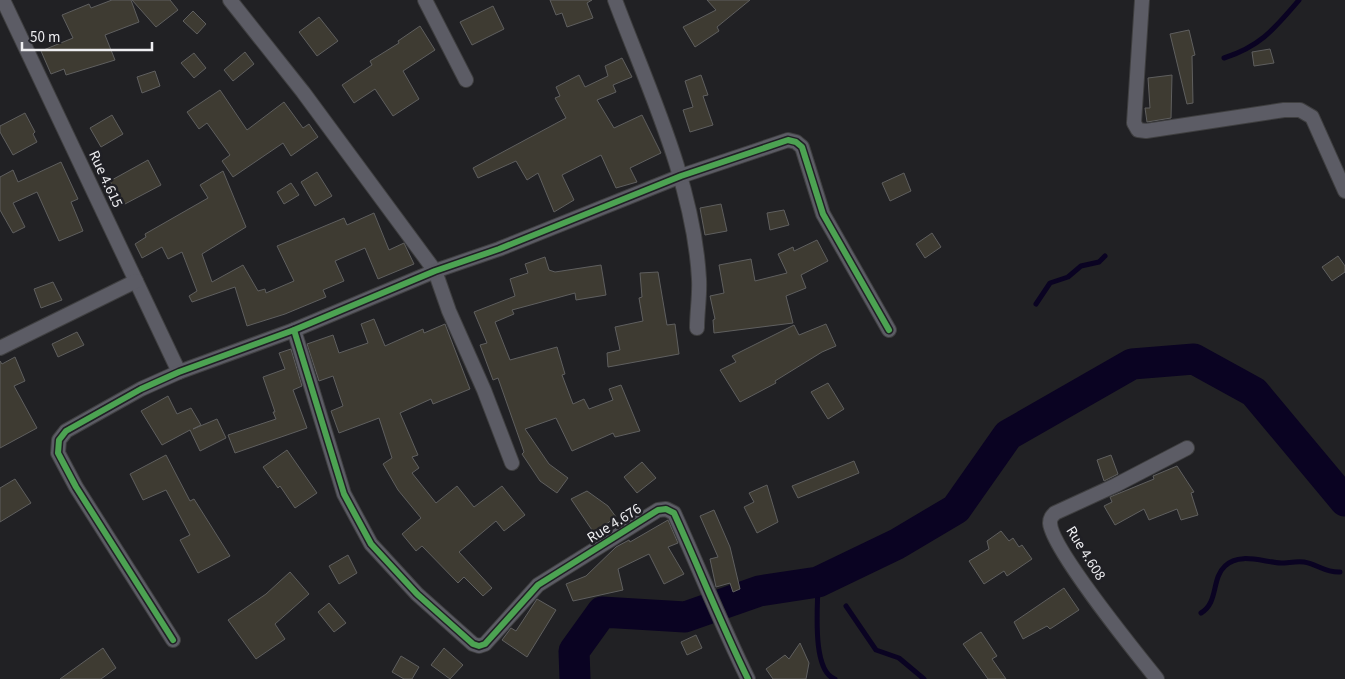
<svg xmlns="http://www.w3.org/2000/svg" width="1345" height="679" font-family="'Source Sans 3',sans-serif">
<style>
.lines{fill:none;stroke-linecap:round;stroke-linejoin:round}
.stream{stroke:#0a0322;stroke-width:5}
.river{stroke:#0a0322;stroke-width:31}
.building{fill:#3e3b32;stroke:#5f5f5f}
.minor-casing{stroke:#3f3f40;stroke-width:16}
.minor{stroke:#5c5c65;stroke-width:14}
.cycleway-casing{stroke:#202025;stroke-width:9}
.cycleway{stroke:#4ca352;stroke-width:6}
.labels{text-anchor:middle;stroke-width:5;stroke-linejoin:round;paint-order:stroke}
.street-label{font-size:15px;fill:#eeeef1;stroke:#202025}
</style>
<rect width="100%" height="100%" fill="#212124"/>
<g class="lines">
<g class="stream">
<path d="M 1224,58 C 1261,46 1274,29 1299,0"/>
<polyline points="1036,304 1050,283 1068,277 1081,266 1099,262 1105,256"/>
<path d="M 818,582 C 818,604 811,671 835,679"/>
<polyline points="846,606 876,650 899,658 924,679"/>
<path d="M 1201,613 C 1219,602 1211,579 1225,566 C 1239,552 1263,562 1281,563 C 1288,563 1296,561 1304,562 C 1317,564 1326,573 1340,572"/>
</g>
<polyline class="river" points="575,679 574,651 602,612 685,617 759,591 818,582 897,544 956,509 1008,435 1132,364 1194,359 1254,392 1345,501"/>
</g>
<g class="building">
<polygon points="112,0 131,0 139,22 105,35 115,60 66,75 64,69 51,74 41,51 73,38 62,15 89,4 91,8"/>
<polygon points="132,0 170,0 178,10 156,27"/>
<polygon points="550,0 592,0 587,3 593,18 567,27 562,13 556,15"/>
<polygon points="707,0 750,0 717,27 719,31 695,47 683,27 716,10"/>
<polygon points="493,6 504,29 472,45 460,22"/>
<polygon points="193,11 206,24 197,34 183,21"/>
<polygon points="319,17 338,41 317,56 299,32"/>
<polygon points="420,26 435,50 403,71 419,99 393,116 375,89 354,103 342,85 372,65 370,61 399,43 398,41"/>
<polygon points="1189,30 1195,55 1192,56 1193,103 1187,104 1170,34"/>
<polygon points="1270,49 1274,63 1254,66 1252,52"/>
<polygon points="245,52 254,64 233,81 224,70"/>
<polygon points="194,53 206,68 194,78 181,63"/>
<polygon points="622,58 632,77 613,85 616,92 597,100 614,128 642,115 661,153 630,168 637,182 616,188 601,155 562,175 574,200 554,212 538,173 527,180 516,161 478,178 473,168 566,118 555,98 560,96 556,87 579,75 585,87 608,76 605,66"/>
<polygon points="155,71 160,86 142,93 137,77"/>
<polygon points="701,75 708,95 703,96 713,125 690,132 683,110 693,107 685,81"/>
<polygon points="1172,75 1171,118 1147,122 1145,108 1150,108 1148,78"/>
<polygon points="220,90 247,130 284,102 303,128 309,124 318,137 291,156 283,143 233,177 222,161 230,155 207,123 199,129 187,112"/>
<polygon points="25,113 35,132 33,134 37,142 13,155 0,132 0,126"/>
<polygon points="112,115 123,134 101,147 90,128"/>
<polygon points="148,160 161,185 123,205 110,181"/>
<polygon points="61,162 78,199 71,202 83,231 59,241 37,192 13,203 25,227 13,233 0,210 0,177 13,170 18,182"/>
<polygon points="223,171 246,227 202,254 212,282 243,265 258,291 265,289 266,293 294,281 277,246 344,218 347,225 374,213 389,250 404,243 414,264 378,279 365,248 335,261 344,281 323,290 326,297 285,314 247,326 235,287 192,302 189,296 197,291 182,252 168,259 162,247 142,258 135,244 146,237 145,234 208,198 200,185"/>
<polygon points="317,172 332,196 315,206 301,182"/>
<polygon points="904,173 911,191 890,201 882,183"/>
<polygon points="291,183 299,195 284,204 277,192"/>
<polygon points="721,204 727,231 705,235 700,208"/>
<polygon points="784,210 789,225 770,230 767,213"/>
<polygon points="932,233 941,247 925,258 916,244"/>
<polygon points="817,240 828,261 801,275 806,288 786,296 793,323 714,333 713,320 715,319 710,296 724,293 719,265 751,259 755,281 787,273 778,254 793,247 794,251"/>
<polygon points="1338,256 1345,266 1345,272 1332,281 1322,267"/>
<polygon points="545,257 549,270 555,272 601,265 606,295 576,300 575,293 512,310 514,314 495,322 510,360 557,347 565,374 562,375 573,404 584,399 589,409 613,400 609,389 621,385 640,431 615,437 613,433 572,451 556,418 525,429 549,464 568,478 557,493 540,481 522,454 524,452 498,378 493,380 480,345 487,343 474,312 515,296 510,279 528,273 525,264"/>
<polygon points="658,272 667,325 675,324 679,354 608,367 607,353 620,350 615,327 643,321 639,298 642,297 640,273"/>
<polygon points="53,282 62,300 41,308 34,289"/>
<polygon points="374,319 385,346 423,329 424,333 445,324 470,389 433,404 431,399 400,413 418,455 412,457 419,468 412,473 436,503 457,486 474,507 502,486 525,515 504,531 496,521 459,552 492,588 483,596 464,577 458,583 422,546 416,551 402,534 421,518 398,490 383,464 392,458 379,418 339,433 331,411 343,406 333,376 319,381 307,344 333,335 339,353 368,343 361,324"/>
<polygon points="826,324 836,346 822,352 775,381 776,383 740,402 720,370 736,362 732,356 794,325 799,335"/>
<polygon points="77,332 84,345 58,357 52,344"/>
<polygon points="291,349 302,386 293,390 307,428 235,453 228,435 276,419 273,412 275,412 263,377 285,369 279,353"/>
<polygon points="15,357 25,381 14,386 37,428 0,448 0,361 2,364"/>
<polygon points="828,383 844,409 828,419 811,392"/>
<polygon points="168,396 177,414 191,408 201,425 193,429 217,419 226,438 200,451 190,430 162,445 141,411"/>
<polygon points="287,450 317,493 295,508 280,486 278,488 263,467"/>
<polygon points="166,455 190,501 194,499 230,556 198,573 180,540 190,535 166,490 143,500 130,474"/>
<polygon points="1111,455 1118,474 1104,481 1097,460"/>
<polygon points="854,461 859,473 798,498 792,486"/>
<polygon points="642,462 656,478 637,493 624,477"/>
<polygon points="1177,466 1194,492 1191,493 1198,515 1181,520 1177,509 1149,520 1144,509 1115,525 1104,506 1112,502 1110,497 1154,479 1153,476"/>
<polygon points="15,479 31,503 0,522 0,488"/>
<polygon points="767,485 778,522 757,533 744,507 754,502 749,493"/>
<polygon points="587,491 608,506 616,517 594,533 571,499"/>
<polygon points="714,510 730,547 740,589 733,592 730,583 716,587 710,559 718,557 700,516"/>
<polygon points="668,520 678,543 668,547 684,574 664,584 649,554 618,569 623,590 573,601 566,584 586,576 616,547 629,540 630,542"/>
<polygon points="1001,531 1009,541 1013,538 1019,547 1022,545 1032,559 1007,576 1004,571 984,584 969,561 989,549 987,541"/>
<polygon points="348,555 357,573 339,584 329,566"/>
<polygon points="290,572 309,594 275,624 285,639 256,659 228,620 266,594"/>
<polygon points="1064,588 1079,610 1050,629 1047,626 1023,639 1014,622"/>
<polygon points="537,599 556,610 527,657 502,640 511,628 516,631"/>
<polygon points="329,603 346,623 334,632 318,612"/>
<polygon points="981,632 997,656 992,659 1006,679 988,679 963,644"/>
<polygon points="696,635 702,648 687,655 681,642"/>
<polygon points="800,643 809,663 806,679 773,679 766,669 785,655 789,659"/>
<polygon points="103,648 116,668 101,679 60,679"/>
<polygon points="444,648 463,665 450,679 431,665"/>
<polygon points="401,656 419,667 412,679 404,679 392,672"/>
</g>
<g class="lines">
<g class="minor-casing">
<g id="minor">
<polyline points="3,0 179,372"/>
<polyline points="230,0 303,92 435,271 449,311 484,390 512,463"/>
<polyline points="425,0 466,80"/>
<path d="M 615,0 C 648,88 694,184 699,279 C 700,295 697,312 697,328"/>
<polyline points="1142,0 1134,123 1138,130 1146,131 1284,110 1300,110 1312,117 1345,191"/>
<path d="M 294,330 L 344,494 L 371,544 L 417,594 L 473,644 L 479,646 L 485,644 L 538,585 L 658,510 L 666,509 L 674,513 C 699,568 721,624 748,679"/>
<polyline points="0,348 136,281"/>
<polyline points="173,640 76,487 58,453 59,440 66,431 141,389 179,372 294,330 435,271 499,249 681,176 788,140 796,142 802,147 823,214 889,330"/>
<path d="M 1157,679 C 1137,654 1051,548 1050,523 C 1050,518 1052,516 1055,513 L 1116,485 L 1187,448"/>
</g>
</g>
<use href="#minor" class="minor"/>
<g class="cycleway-casing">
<g id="cycleway">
<path d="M 294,330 L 344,494 L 371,544 L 417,594 L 473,644 L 479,646 L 485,644 L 538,585 L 658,510 L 666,509 L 674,513 C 699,568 721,624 748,679"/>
<polyline points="173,640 76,487 58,453 59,440 66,431 141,389 179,372 294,330 435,271 499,249 681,176 788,140 796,142 802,147 823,214 889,330"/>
</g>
</g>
<use href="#cycleway" class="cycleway"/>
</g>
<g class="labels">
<g class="street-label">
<text transform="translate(106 179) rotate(65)" y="5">Rue 4.615</text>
<text transform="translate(614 523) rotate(-32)" y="5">Rue 4.676</text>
<text transform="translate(1086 553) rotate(58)" y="5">Rue 4.608</text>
</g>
</g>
<path d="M22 42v8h130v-8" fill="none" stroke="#eeeef1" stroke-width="2.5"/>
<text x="30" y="42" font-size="15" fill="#eeeef1" stroke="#202025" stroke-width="4" paint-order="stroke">50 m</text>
</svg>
